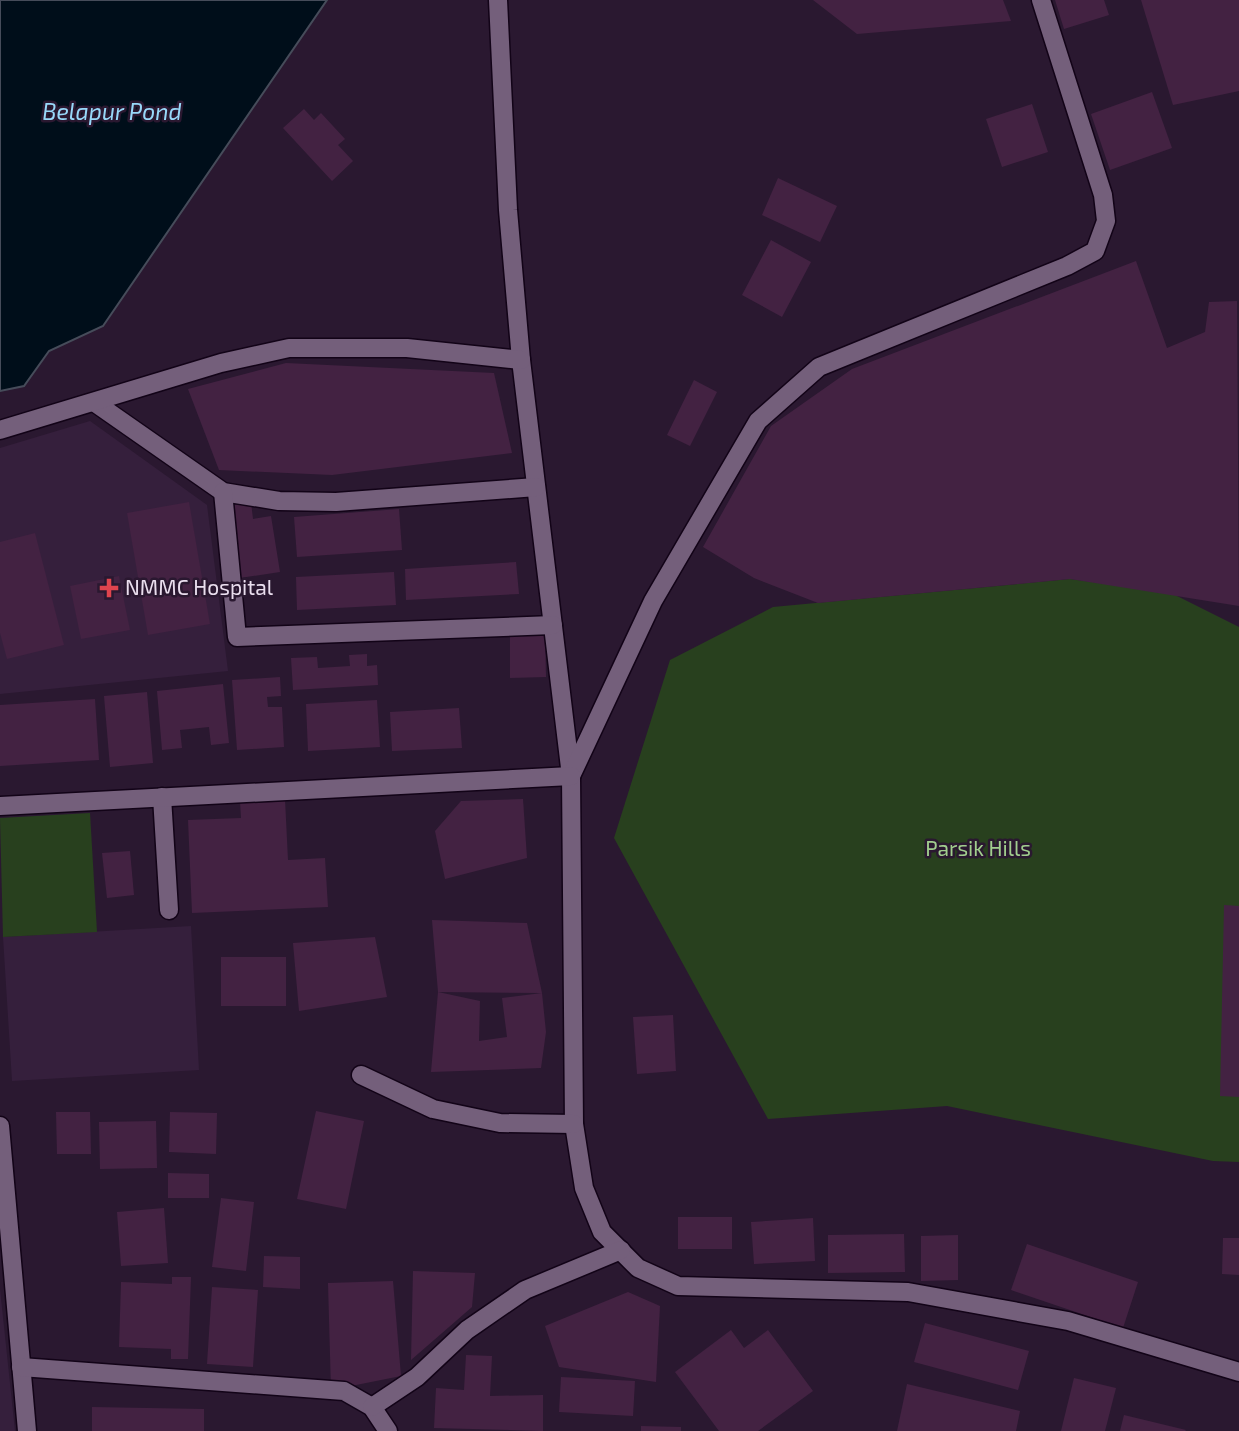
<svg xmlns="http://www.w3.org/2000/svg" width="1239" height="1431" font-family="'Exo 2',sans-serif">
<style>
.built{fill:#351f3c}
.green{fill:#28401e}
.water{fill:#000e1a;stroke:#464c5a;stroke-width:2}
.building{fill:#432242;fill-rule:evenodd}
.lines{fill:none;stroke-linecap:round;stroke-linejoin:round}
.street-casing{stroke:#120317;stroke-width:21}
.street{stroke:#745f7b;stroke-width:18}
.health-dot{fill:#e0444e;stroke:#2a1830;stroke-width:2.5}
.labels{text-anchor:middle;stroke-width:5;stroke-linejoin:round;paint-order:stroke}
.poi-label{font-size:21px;fill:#eadeee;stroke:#2a1830;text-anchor:start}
.park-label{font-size:21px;fill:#a1ce8e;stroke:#2a1830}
.water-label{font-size:23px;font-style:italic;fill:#98d8f9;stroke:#2a1830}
</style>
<rect width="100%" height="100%" fill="#2a1830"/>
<g class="built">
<polygon points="90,421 207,505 228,671 0,694 0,448"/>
<polygon points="191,926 199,1070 12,1081 3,937"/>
<polygon points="0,1289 15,1431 0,1431"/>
</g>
<g class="green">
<polygon points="1070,579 1169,592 1239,627 1239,1162 1213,1161 947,1106 768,1119 614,838 670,660 773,607"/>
<polygon points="90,813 97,932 3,937 0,818"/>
</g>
<polygon class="water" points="0,0 327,0 103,326 49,351 24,386 0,391"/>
<g class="building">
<polygon points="813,0 1003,0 1011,21 857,34"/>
<polygon points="1055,0 1104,0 1109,15 1064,29"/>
<polygon points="1141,0 1239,0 1239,91 1173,105"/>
<polygon points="1152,92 1172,148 1110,170 1091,114"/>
<polygon points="1032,104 1048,152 1002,167 986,119"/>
<polygon points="304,109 314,120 321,113 345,139 338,145 353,161 332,181 283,128"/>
<polygon points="778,178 837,206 820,242 762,215"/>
<polygon points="771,240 811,262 782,317 742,295"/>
<polygon points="1136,261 1167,348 1205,332 1209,302 1237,301 1239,606 1070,579 818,603 754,578 703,547 771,426 852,369"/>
<polygon points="286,363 494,373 512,453 332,475 219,470 188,389"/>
<polygon points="694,380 717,392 690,446 667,435"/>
<polygon points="189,502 210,624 148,635 127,513"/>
<polygon points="251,502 253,519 271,516 280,572 240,578 228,506"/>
<polygon points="399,509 402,550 297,557 294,517"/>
<polygon points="35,533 64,645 7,659 0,633 0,542"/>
<polygon points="516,562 519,594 406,600 405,569"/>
<polygon points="394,572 396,605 297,610 296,577"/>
<polygon points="119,576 130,630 81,639 70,586"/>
<polygon points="545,633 546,677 510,678 510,634"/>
<polygon points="367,654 367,666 377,665 378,685 293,690 291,658 317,657 318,668 350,666 349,655"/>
<polygon points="280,677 281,696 267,697 268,707 282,707 284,747 237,750 232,680"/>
<polygon points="223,684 229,743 211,745 209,727 180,730 182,748 162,750 157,691"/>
<polygon points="147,692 153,763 110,767 104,696"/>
<polygon points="95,699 99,760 0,766 0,705"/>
<polygon points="377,700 380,747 308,751 306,704"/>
<polygon points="459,708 462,748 392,751 390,712"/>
<polygon points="285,799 288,860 325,858 328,907 192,913 188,820 241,818 240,801"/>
<polygon points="523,799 527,858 445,879 435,831 461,801"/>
<polygon points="130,851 134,895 107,898 102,853"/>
<polygon points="1224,905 1239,906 1239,1097 1220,1096"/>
<path d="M 432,920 L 527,923 L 542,993 L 546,1032 L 541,1068 L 431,1072 L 438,992 ZM 438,992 L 542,993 L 502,998 L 507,1037 L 479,1041 L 480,1001 Z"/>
<polygon points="375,937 387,997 299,1011 293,943"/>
<rect x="221" y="957" width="65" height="49"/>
<polygon points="673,1015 676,1071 637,1074 633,1017"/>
<polygon points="316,1111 364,1121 346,1209 297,1199"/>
<polygon points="56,1112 90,1112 91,1154 57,1154"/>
<polygon points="170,1112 217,1113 216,1154 169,1152"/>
<polygon points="156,1121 157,1168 100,1169 99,1122"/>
<polygon points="168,1173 209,1174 209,1198 168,1198"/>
<polygon points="221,1198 254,1202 246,1271 212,1267"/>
<polygon points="164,1208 168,1263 121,1266 117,1212"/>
<rect x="678" y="1217" width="54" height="32"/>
<polygon points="813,1218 815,1261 754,1264 751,1222"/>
<polygon points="904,1234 905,1272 828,1273 828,1235"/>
<polygon points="958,1235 958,1280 921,1281 921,1236"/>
<polygon points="1223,1238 1239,1238 1239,1275 1222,1274"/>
<polygon points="1027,1244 1138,1282 1123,1328 1011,1290"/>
<polygon points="264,1256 300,1257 300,1289 263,1287"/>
<polygon points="413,1271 475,1273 472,1307 411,1360"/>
<polygon points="172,1277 191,1277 188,1359 171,1359 171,1349 119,1347 121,1282 172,1284"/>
<polygon points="393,1281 401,1376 331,1390 328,1283"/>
<polygon points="212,1287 258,1290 253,1367 207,1364"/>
<polygon points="628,1292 660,1306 656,1382 559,1367 545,1326"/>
<polygon points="925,1323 1029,1351 1018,1390 914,1362"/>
<polygon points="731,1330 744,1348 768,1330 813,1391 758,1431 719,1431 675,1372"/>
<polygon points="466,1355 492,1356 490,1396 543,1395 543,1431 434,1428 436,1388 464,1390"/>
<polygon points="561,1377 635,1381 633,1416 559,1412"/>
<polygon points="1074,1378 1116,1388 1105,1431 1061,1431"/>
<polygon points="907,1384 1020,1411 1016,1431 897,1431"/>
<polygon points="92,1407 204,1409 204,1431 92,1431"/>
<polygon points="1124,1415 1186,1430 1185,1431 1120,1431"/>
<polygon points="641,1426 681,1427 681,1431 641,1431"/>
</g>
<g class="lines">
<g class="street-casing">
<g id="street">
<polyline points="498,0 508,210 521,360 571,776 574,1124 584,1188 602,1232 638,1268 678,1286 908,1292 1068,1321 1239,1372"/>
<polyline points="94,402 223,492 279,501 336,502 536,487"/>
<polyline points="0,430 221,363 289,348 407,348 521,360"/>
<polyline points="223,492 237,637 553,625"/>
<polyline points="571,776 653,601 758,421 819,367 1067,266 1095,251 1106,221 1103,195 1041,0"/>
<polyline points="162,797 169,910"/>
<polyline points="0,806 571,776"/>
<polyline points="361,1075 433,1109 500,1123 574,1124"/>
<polyline points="0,1126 27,1431"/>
<polyline points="21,1367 344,1391 372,1407 388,1431"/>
<polyline points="372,1407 417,1377 467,1330 525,1290 621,1250"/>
</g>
</g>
<use href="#street" class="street"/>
</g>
<path class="health-dot" d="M105.5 577.5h7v7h7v7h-7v7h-7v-7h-7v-7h7z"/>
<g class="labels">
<g class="poi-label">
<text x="125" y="595">NMMC Hospital</text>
</g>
<g class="park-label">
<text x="978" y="856">Parsik Hills</text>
</g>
<g class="water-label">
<text x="112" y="120">Belapur Pond</text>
</g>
</g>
</svg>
